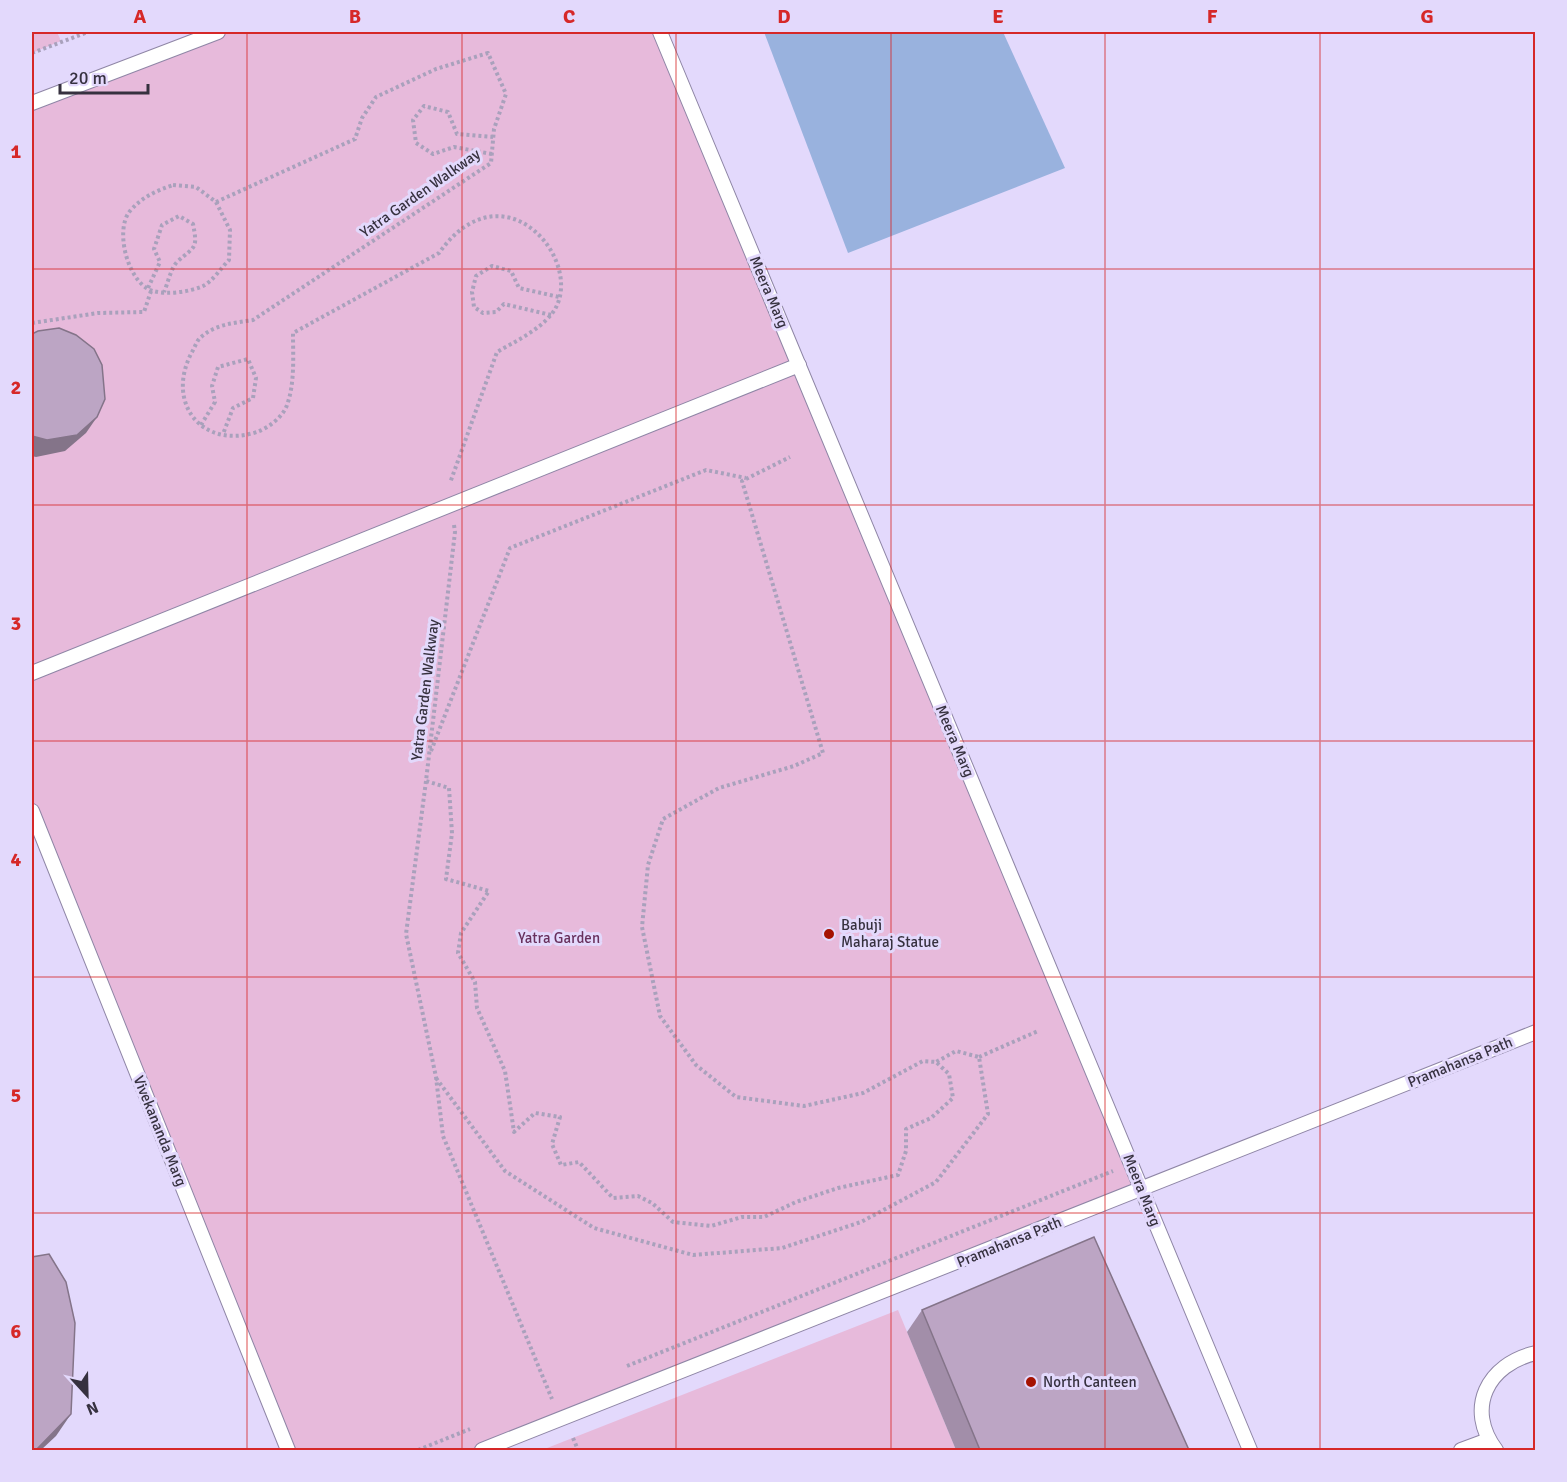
<svg xmlns="http://www.w3.org/2000/svg" width="1567" height="1482" font-family="Signika,sans-serif">
<style>
.green{fill:#e7badb}
.water{fill:#99b2de}
.lines{fill:none;stroke-linecap:round;stroke-linejoin:round}
.service-casing{stroke:#8f86a6;stroke-width:16}
.path{stroke:#a9a1bc;stroke-width:4;stroke-dasharray:3 3;stroke-linecap:butt}
.service{stroke:#fff;stroke-width:14}
.wall{fill:#a28ea9}
.shaded-wall{fill:#847489}
.building{fill:#bca5c4;stroke:#847489;stroke-width:1.5}
.grid{fill:none;stroke:#d62828;stroke-width:1.5;stroke-opacity:0.55}
.poi-dot{fill:#a51201;stroke:#e3d9fc;stroke-width:2}
.labels{text-anchor:middle;stroke-width:6;stroke-linejoin:round;paint-order:stroke}
.street-label{font-size:15px;fill:#36313f;stroke:#e3d9fc}
.poi-label{font-size:15px;fill:#36313f;stroke:#e3d9fc;text-anchor:start}
.park-label{font-size:15px;fill:#68305d;stroke:#e3d9fc}
.neatline{fill:none;stroke:#d62828;stroke-width:2}
.grid-label{font-size:20px;text-anchor:middle;font-weight:bold;fill:#d62828}
</style>
<rect width="100%" height="100%" fill="#e3d9fc"/>
<g class="green">
<polygon points="32,32 57,32 61,41 32,53"/>
<polygon points="218,32 660,32 1141,1189 481,1450 288,1450 32,811 32,103"/>
<polygon points="898,1310 956,1450 542,1450"/>
</g>
<polygon class="water" points="764,32 1003,32 1065,168 848,253"/>
<g class="lines">
<g class="service-casing">
<g id="service">
<polyline points="660,32 1250,1450"/>
<polyline points="32,103 218,32"/>
<polyline points="32,673 799,365"/>
<polyline points="32,811 288,1450"/>
<polyline points="482,1450 1536,1032"/>
<polyline points="1461,1450 1488,1440"/>
<path d="M 1496,1450 C 1465,1409 1487,1364 1536,1353"/>
</g>
</g>
<g class="path">
<polyline points="32,53 88,32"/>
<polyline points="492,154 454,147 433,154 416,143 413,120 424,106 448,112 457,134 493,137"/>
<path d="M 173,185 L 196,187 L 216,202 L 230,230 L 229,260 C 221,268 212,282 203,286 C 189,292 167,295 153,291 C 128,284 114,230 130,211 C 142,197 156,191 173,185 Z"/>
<path d="M 216,202 L 355,139 L 362,118 L 376,97 L 436,69 L 488,53 L 506,94 L 494,129 L 491,163 L 253,320 C 234,323 216,324 201,337 C 197,340 195,347 192,352 C 165,402 201,450 257,432 C 268,428 283,417 287,405 C 295,383 293,356 293,333 L 439,253 C 506,159 592,269 550,316 C 536,332 514,342 497,352 L 450,483"/>
<path d="M 148,288 L 160,262 L 154,249 L 162,225 L 179,216 L 193,224 C 198,249 195,246 178,261 C 171,267 168,283 164,292"/>
<polyline points="551,315 504,304 496,312 483,313 474,307 472,292 476,276 492,266 511,271 519,288 559,297"/>
<polyline points="32,323 98,313 144,312 151,291"/>
<polyline points="201,425 215,402 212,386 218,367 248,359 256,378 253,398 233,408 223,434"/>
<polyline points="454,525 455,532 426,781 449,788 452,833 446,879 489,891 461,933 458,953 475,982 477,1008 505,1071 514,1132 535,1113 560,1117 552,1144 561,1165 579,1162 613,1198 638,1196 652,1203 673,1222 711,1226 742,1217 764,1217 796,1202 838,1188 898,1175 906,1151 906,1129 931,1118 953,1098 949,1074 936,1062 923,1061 863,1093 804,1106 736,1097 696,1065 660,1016 642,927 648,865 663,819 719,788 794,766 823,753 742,481 790,457"/>
<polyline points="431,751 510,548 706,470 746,478"/>
<polyline points="426,781 406,934 436,1077 443,1136 552,1399"/>
<polyline points="979,1057 1038,1031"/>
<polyline points="436,1078 505,1171 594,1228 693,1255 782,1248 861,1222 936,1182 988,1114 979,1057 956,1051 936,1062"/>
<polyline points="627,1366 1113,1171"/>
<polyline points="573,1438 578,1450"/>
<polyline points="418,1450 470,1429"/>
</g>
<use href="#service" class="service"/>
</g>
<polygon class="wall" points="922,1310 1189,1450 956,1450 907,1332"/>
<g class="shaded-wall">
<polygon points="97,417 86,433 65,451 36,457 32,456 32,436"/>
<polygon points="71,1414 56,1436 41,1450 36,1450"/>
</g>
<g class="building">
<polygon points="59,328 76,335 94,349 102,365 105,399 97,417 77,435 47,440 32,436 32,334 38,331"/>
<polygon points="1094,1237 1189,1450 980,1450 922,1310"/>
<polygon points="49,1254 66,1282 75,1323 71,1414 36,1450 32,1450 32,1257"/>
</g>
<path class="grid" d="M 247,32 L 247,1450M 462,32 L 462,1450M 676,32 L 676,1450M 891,32 L 891,1450M 1105,32 L 1105,1450M 1320,32 L 1320,1450M 32,269 L 1536,269M 32,505 L 1536,505M 32,741 L 1536,741M 32,977 L 1536,977M 32,1213 L 1536,1213"/>
<g class="poi-dot">
<circle cx="829" cy="934" r="6"/>
<circle cx="1031" cy="1382" r="6"/>
</g>
<g class="labels">
<g class="street-label">
<text transform="translate(420 193) rotate(-35)" y="5">Yatra Garden Walkway</text>
<text transform="translate(769 292) rotate(67)" y="5">Meera Marg</text>
<text transform="translate(425 690) rotate(-83)" y="5">Yatra Garden Walkway</text>
<text transform="translate(955 741) rotate(67)" y="5">Meera Marg</text>
<text transform="translate(1460 1062) rotate(-22)" y="5">Pramahansa Path</text>
<text transform="translate(160 1131) rotate(68)" y="5">Vivekananda Marg</text>
<text transform="translate(1142 1190) rotate(68)" y="5">Meera Marg</text>
<text transform="translate(1009 1242) rotate(-22)" y="5">Pramahansa Path</text>
</g>
<g class="poi-label">
<text x="841" y="930">Babuji<tspan x="841" dy="17">Maharaj Statue</tspan></text>
<text x="1043" y="1387">North Canteen</text>
</g>
<g class="park-label">
<text x="559" y="943">Yatra Garden</text>
</g>
</g>
<rect width="1567" height="1482" fill="none" stroke="#e3d9fc" stroke-width="66"/>
<g transform="translate(87 1395) rotate(158)" stroke="#e3d9fc" stroke-width="4.5" paint-order="stroke">
<path d="M0-4.5L10 22L0 15L-10 22Z" fill="#36313f"/>
<text y="-9" font-size="16" font-weight="bold" text-anchor="middle" fill="#36313f">N</text>
</g>
<path d="M60 84v9h88v-9" fill="none" stroke="#36313f" stroke-width="3"/>
<text x="69" y="84" font-size="18" fill="#36313f" stroke="#e3d9fc" stroke-width="4.5" paint-order="stroke">20 m</text>
<rect x="33" y="33" width="1501" height="1416" class="neatline"/>
<g class="grid-label">
<text x="140" y="23">A</text>
<text x="355" y="23">B</text>
<text x="569" y="23">C</text>
<text x="784" y="23">D</text>
<text x="998" y="23">E</text>
<text x="1212" y="23">F</text>
<text x="1427" y="23">G</text>
<text x="16" y="158">1</text>
<text x="16" y="394">2</text>
<text x="16" y="630">3</text>
<text x="16" y="866">4</text>
<text x="16" y="1102">5</text>
<text x="16" y="1338">6</text>
</g>
</svg>
